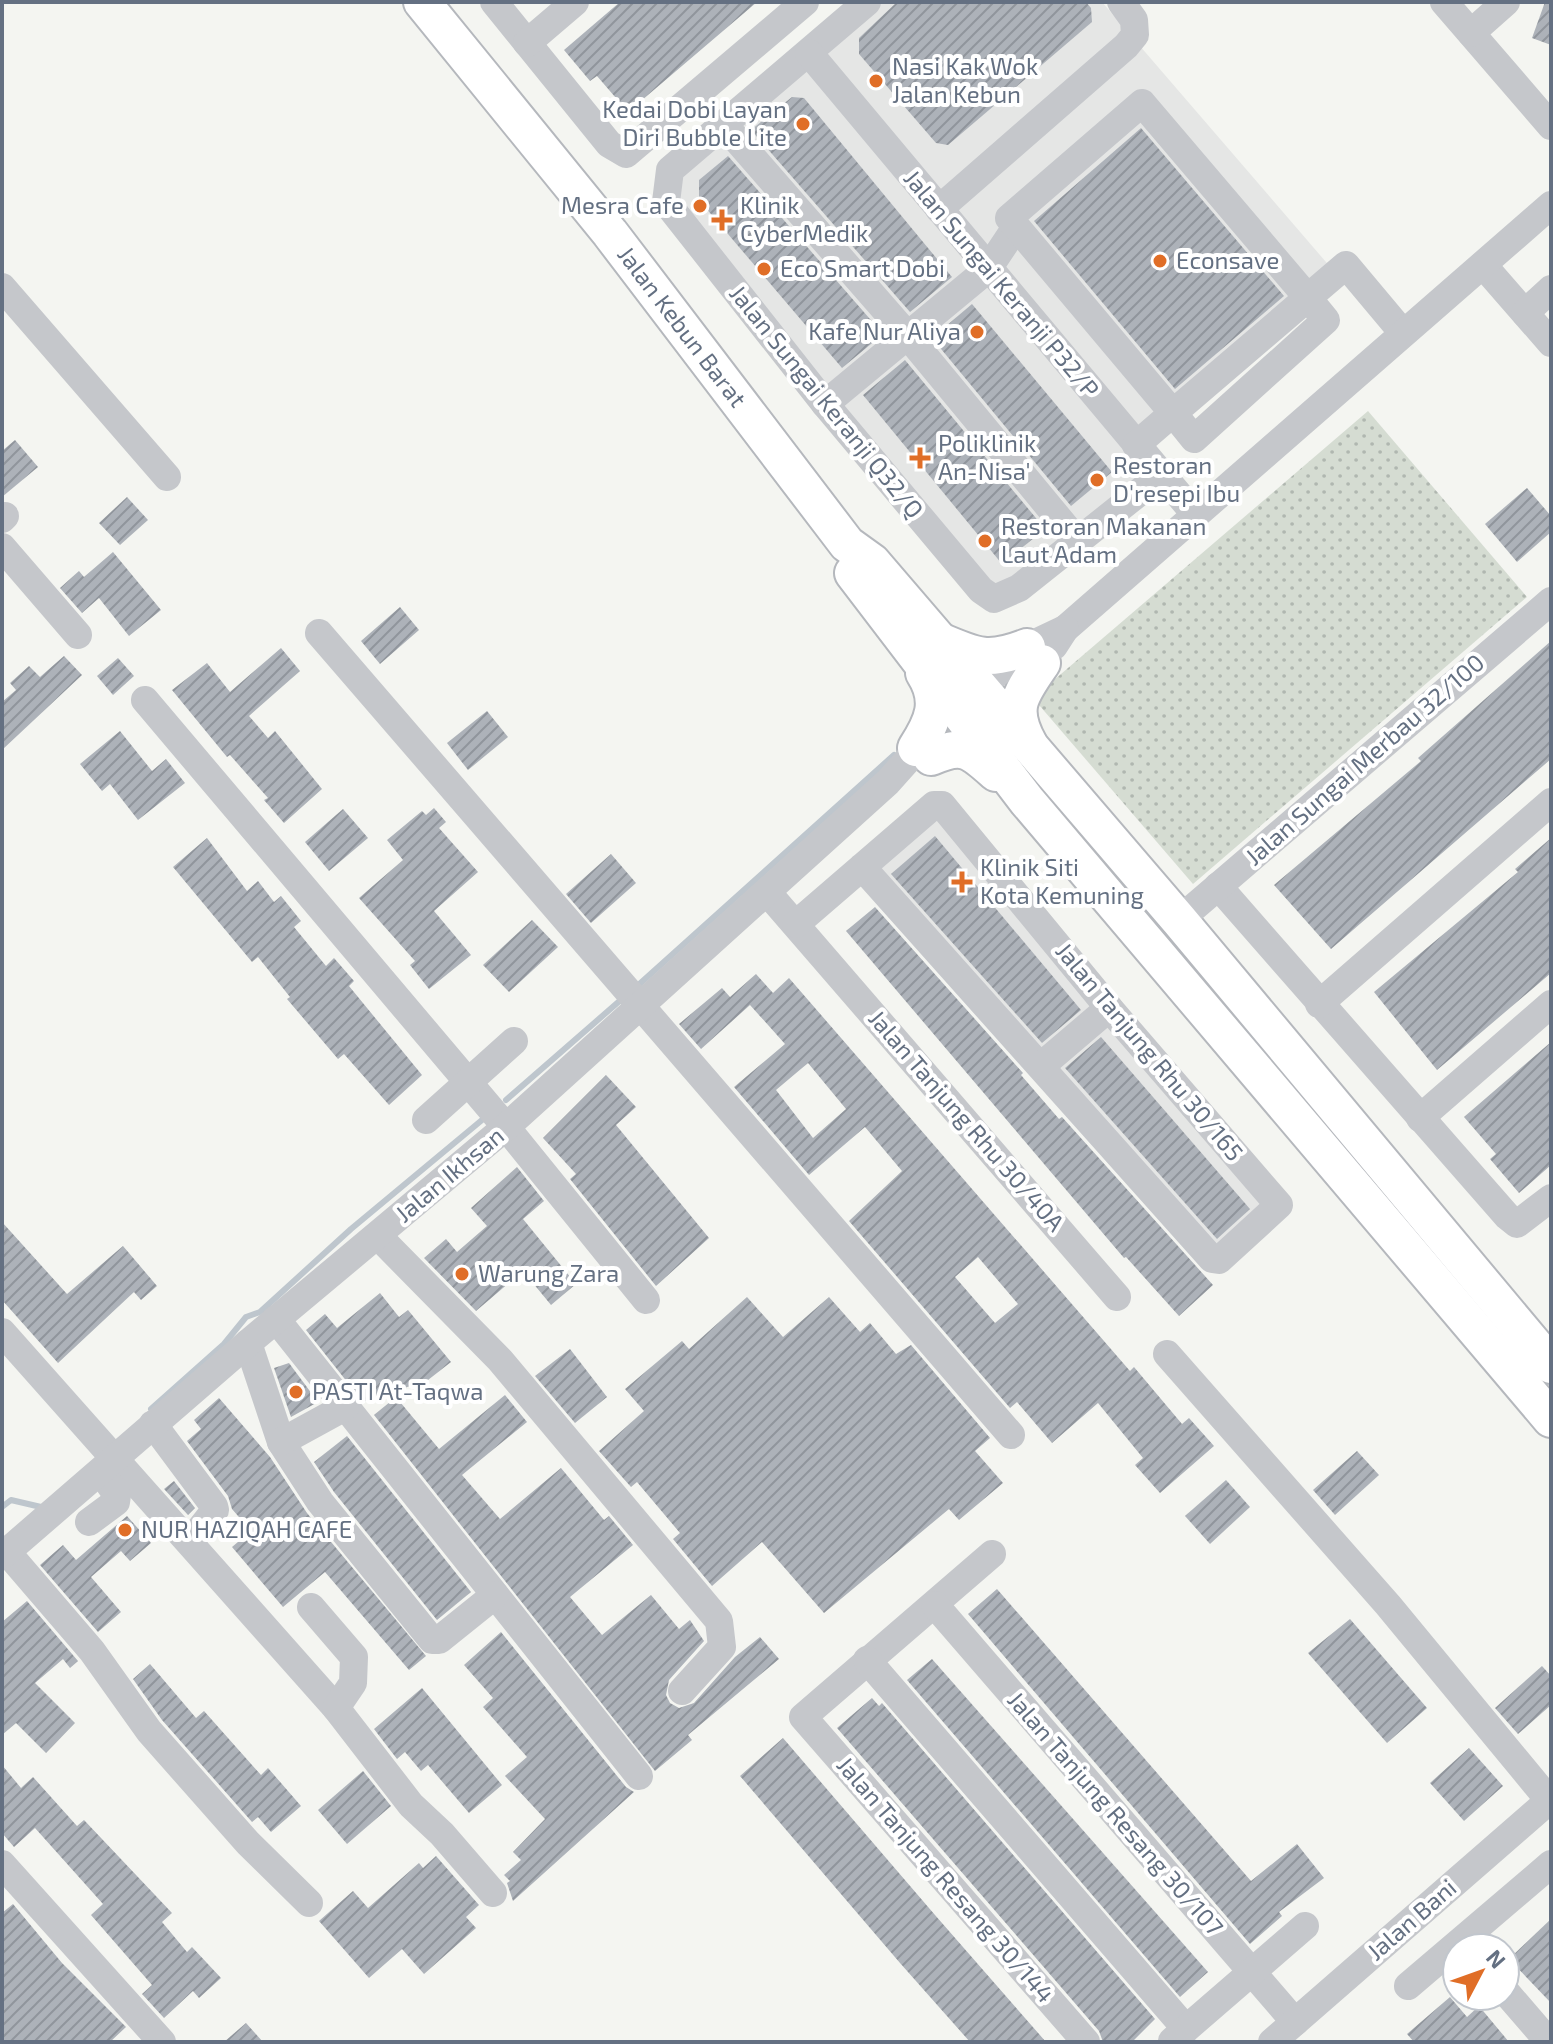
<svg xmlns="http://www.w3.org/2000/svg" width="1553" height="2044" font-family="'Exo 2',sans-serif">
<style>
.built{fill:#e5e6e5}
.park{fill:url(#park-dots)}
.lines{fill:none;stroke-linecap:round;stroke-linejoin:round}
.stream{stroke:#bec6cd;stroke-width:6}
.building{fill:url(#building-hatch);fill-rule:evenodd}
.major-casing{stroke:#b5b8bd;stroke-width:40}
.minor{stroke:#c5c7cb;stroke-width:28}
.major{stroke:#fff;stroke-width:36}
.poi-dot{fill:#e06e27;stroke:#fff;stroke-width:3}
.labels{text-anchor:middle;stroke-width:8;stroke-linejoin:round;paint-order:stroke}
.poi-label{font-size:24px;fill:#647082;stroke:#fff;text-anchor:start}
.street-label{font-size:24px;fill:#647082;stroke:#fff}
</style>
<defs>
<pattern id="park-dots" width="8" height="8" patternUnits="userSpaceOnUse" patternTransform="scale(2)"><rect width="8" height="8" fill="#d5dcd2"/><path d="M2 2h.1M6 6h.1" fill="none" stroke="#b0b7b0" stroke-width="1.8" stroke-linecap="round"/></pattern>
<pattern id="building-hatch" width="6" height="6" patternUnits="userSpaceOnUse" patternTransform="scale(2)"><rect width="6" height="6" fill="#adb2b9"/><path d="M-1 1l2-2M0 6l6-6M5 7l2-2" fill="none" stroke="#90959c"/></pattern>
</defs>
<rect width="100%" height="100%" fill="#f4f5f1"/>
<g class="built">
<polygon points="878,2 1102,2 1332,269 1130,445 1152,473 996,594 673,203 675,176"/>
<polygon points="938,812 1268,1204 1215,1252 873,868"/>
</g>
<polygon class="park" points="1368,411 1527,597 1193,884 1033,698"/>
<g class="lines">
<g class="stream">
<polyline points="635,988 894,755"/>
<polyline points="506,1100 623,998"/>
<polyline points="151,1409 224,1344 246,1317 260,1312 351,1229 482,1120"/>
<polyline points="2,1507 11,1500 41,1507"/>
</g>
</g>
<g class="building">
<polygon points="620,2 757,2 628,112 597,76 590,81 564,50"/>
<polygon points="897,2 1086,2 1091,8 1092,22 948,145 936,143 859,54 859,38"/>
<polygon points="1545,2 1551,2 1551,45 1532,38"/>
<polygon points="792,97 804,98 952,277 910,312 751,130"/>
<polygon points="1141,128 1284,296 1175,389 1034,221"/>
<polygon points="728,156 883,334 842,368 699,200 699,180"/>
<polygon points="972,304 1112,472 1071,506 932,338"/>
<polygon points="905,360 1045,529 1002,564 863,395"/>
<polygon points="15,440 38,467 2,497 2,451"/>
<polygon points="1527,488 1551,516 1551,532 1517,562 1485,524"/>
<polygon points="127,497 148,520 120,545 99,523"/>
<polygon points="113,552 161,610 129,636 99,598 82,613 60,588 79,571 84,577"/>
<polygon points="400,607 419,630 380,664 361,641"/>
<polygon points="1551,641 1551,759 1331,949 1274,885 1421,761 1418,758"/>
<polygon points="281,648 300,671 249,716 268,738 275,731 322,789 284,823 264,800 268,798 230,755 227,757 172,690 207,663 230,692"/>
<polygon points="64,656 82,675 2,750 2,702 16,690 10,683 29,666 40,677"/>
<polygon points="118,658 134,676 113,695 97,676"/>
<polygon points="487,711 508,737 468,770 447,743"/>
<polygon points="120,731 152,771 166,759 185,783 138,820 110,784 102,791 80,764"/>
<polygon points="434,808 446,822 439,828 478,872 434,911 471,955 429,989 410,965 415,961 359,898 403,860 387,840 422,811 426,815"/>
<polygon points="343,809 368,838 329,871 305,842"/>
<polygon points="935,836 1081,1010 1042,1043 891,874"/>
<polygon points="207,838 247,891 258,881 274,902 281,896 301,921 294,927 326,966 334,958 354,981 349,986 422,1075 389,1105 344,1054 338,1059 287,999 290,997 258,957 252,962 173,867"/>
<polygon points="1551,838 1551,973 1437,1070 1374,992 1518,872 1515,869"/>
<polygon points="611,854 636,883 591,923 566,894"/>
<polygon points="875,907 1023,1073 1021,1075 1059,1119 1062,1117 1213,1285 1179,1316 1126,1257 1124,1258 846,931"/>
<polygon points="532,920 558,947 509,992 483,965"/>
<path d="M 756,974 L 773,993 L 789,978 L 1130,1371 L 1134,1367 L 1182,1424 L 1189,1418 L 1214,1446 L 1160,1493 L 1135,1465 L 1143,1458 L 1098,1403 L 1052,1443 L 1017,1402 L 1010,1408 L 849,1221 L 902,1171 L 865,1127 L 809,1175 L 734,1087 L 785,1044 L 750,1005 L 701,1049 L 679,1024 L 722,988 L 730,997 ZM 808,1063 L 846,1109 L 813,1138 L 776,1090 ZM 978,1257 L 1018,1304 L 995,1323 L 955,1277 Z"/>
<polygon points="1101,1037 1250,1209 1217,1239 1065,1068"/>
<polygon points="1551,1042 1551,1165 1519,1193 1490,1159 1496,1154 1464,1117"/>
<polygon points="606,1075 636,1107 616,1125 709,1238 656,1286 570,1179 576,1174 543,1138"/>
<polygon points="517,1167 544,1201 523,1219 576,1284 551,1305 523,1271 476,1311 424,1258 446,1239 457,1252 487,1226 471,1208"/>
<polygon points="2,1222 67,1294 123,1246 157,1286 141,1300 134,1292 58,1363 2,1300"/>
<polygon points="380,1293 399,1317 408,1310 451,1362 428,1380 363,1402 306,1330 325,1314 337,1328"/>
<polygon points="747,1297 783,1337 829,1297 860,1332 870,1323 896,1354 911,1345 990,1438 975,1451 1003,1483 959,1520 949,1509 824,1613 762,1542 712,1586 673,1539 680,1533 637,1482 631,1487 599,1451 644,1411 625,1389 682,1341 689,1349"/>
<polygon points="570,1349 607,1397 575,1423 535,1376"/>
<polygon points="289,1363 318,1402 291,1417 274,1368"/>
<polygon points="505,1395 527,1422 462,1475 500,1519 561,1468 604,1520 609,1516 633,1545 570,1597 602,1635 651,1595 679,1629 690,1620 704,1641 669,1680 666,1695 670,1703 679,1708 694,1703 735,1657 760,1637 779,1659 688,1735 692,1740 655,1771 374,1415 396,1397 439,1449"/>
<polygon points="219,1398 270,1457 307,1513 426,1656 409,1670 325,1572 283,1607 232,1547 251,1531 232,1509 228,1496 187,1441 201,1429 194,1420"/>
<polygon points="347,1436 471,1592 437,1620 334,1492 314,1462"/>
<polygon points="1357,1451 1379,1475 1335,1515 1313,1490"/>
<polygon points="1226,1480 1250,1507 1210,1544 1185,1516"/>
<polygon points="174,1481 195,1508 188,1515 164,1489"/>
<polygon points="127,1516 151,1543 130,1561 121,1551 91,1577 121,1612 98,1632 40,1565 63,1545 76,1560"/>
<polygon points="997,1589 1251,1881 1297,1844 1324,1878 1279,1912 1282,1916 1250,1944 968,1614"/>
<polygon points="27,1601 78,1661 70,1668 63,1659 35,1683 75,1723 46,1753 16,1723 2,1735 2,1622"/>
<polygon points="1350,1619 1427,1708 1387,1743 1308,1653"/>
<polygon points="501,1632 626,1787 634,1792 513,1901 507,1883 510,1881 504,1875 521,1860 513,1852 545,1819 505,1776 527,1757 483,1707 493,1698 464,1665"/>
<polygon points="932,1659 1208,1972 1180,1997 907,1680"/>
<polygon points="150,1664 196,1718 204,1711 261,1775 268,1768 301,1806 271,1832 258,1817 252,1822 162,1720 133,1679"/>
<polygon points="1542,1666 1551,1676 1551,1705 1518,1734 1495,1708"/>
<polygon points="422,1688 502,1785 469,1813 428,1765 421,1771 405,1752 397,1759 374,1729"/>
<polygon points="872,1698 879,1706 882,1703 1155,2019 1132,2042 1103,2042 1099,2031 837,1728"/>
<polygon points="783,1738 935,1915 1046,2042 970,2042 900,1963 740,1776"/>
<polygon points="1469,1748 1503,1786 1464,1821 1430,1783"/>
<polygon points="2,1765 21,1788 33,1777 77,1826 84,1820 172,1913 162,1922 187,1952 192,1947 221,1978 199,1998 193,1991 164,2018 142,1994 152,1985 91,1915 103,1904 35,1828 14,1847 2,1833"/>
<polygon points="363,1771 391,1806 347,1844 318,1810"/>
<polygon points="436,1856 479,1905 466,1917 476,1928 424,1974 402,1949 369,1978 319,1921 353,1891 368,1908 419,1863 423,1868"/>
<polygon points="13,1904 62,1963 126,2027 110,2042 2,2042 2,1913"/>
<polygon points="1551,1919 1551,2003 1509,1959"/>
<polygon points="1450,1997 1467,2017 1479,2006 1509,2042 1414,2042 1407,2034"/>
<polygon points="246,2023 263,2042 224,2042"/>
</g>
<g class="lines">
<g class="major-casing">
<g id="major">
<path id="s1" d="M 422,2 L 610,233 L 847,544 L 872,562 L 1179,920 L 1551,1365"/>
<polyline points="853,573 1027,801 1551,1419"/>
<path d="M 940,641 C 977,657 989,662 1027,647"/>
<path d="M 1029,744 C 1009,708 1020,695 1042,663"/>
<path d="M 916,748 C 933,722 942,701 924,673"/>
<path d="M 931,757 C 964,743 970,750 996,773"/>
</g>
</g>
<g class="minor">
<polyline points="494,2 609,144 626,154 805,2"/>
<polyline points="867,2 670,170 666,202 825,404 981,590 994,599 1019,588 1161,475"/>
<polyline points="1444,2 1551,126"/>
<polyline points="1471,33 1506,2"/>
<polyline points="527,43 575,2"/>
<polyline points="809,53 1195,514"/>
<polyline points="724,125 908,336 1078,542"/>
<polyline points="939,209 1126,46 1135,35 1134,20 1121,2"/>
<polyline points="1483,265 1551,343"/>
<polyline points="2,287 167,477"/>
<polyline points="1525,313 1551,289"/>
<polyline points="825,404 988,269 1016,227"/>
<polyline points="1136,445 1173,413 1009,218 1142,103 1308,298 1326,320 1194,439 1173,413 1346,265 1403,333"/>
<polyline points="2,519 5,516"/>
<polyline points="2,547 78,635"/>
<polyline points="319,633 1011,1435"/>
<polyline points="1054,646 1065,629 1551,205"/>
<polyline points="145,700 506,1127 646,1300"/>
<polyline points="965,701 1027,647 1065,629"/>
<polyline points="1218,886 1507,1216 1517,1224 1551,1198"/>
<polyline points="767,892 1117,1297"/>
<polyline points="1179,920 1551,601"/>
<polyline points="796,924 934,805 942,805 1109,1008 1279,1205 1219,1260 1212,1259 862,867"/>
<polyline points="1319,1004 1551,802"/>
<polyline points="1041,1066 1109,1008"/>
<polyline points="1420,1118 1551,1004"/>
<polyline points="426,1120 514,1041"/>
<polyline points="378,1236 500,1360 719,1621 722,1647 682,1691"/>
<polyline points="276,1319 639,1776"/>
<polyline points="2,1332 336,1708"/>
<polyline points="248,1343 281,1442 320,1502 432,1640 439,1640 495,1595"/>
<polyline points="1167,1354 1388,1605 1549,1800"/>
<polyline points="153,1424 214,1506 215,1510 190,1542"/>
<polyline points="281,1442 345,1407"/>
<polyline points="89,1522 116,1502 117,1495 101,1472"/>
<polyline points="7,1552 92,1651 149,1731 248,1843 309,1903"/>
<polyline points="992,1554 803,1717 1086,2042"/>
<polyline points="2,1556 248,1343 506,1127 888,782 929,736"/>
<polyline points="935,1605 1295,2022"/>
<polyline points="311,1607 354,1657 353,1683 336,1708 411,1805 442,1834 493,1893"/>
<polyline points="867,1660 1186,2029"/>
<polyline points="2,1864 162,2042"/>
<polyline points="1408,1986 1551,1864"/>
<polyline points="1505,1991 1549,2042"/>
<polyline points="1172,2041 1305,1926"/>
<polyline points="1272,2042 1551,1799"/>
</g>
<use href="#major" class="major"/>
</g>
<g class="poi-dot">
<circle cx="876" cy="81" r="8"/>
<circle cx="803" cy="124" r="8"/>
<circle cx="700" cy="206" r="8"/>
<path d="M718 208h8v8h8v8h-8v8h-8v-8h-8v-8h8z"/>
<circle cx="1160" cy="261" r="8"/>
<circle cx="764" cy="269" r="8"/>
<circle cx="977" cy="332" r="8"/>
<path d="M916 446h8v8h8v8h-8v8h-8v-8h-8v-8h8z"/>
<circle cx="1097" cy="480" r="8"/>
<circle cx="985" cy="541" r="8"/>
<path d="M958 870h8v8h8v8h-8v8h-8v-8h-8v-8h8z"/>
<circle cx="462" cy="1274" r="8"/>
<circle cx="296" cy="1392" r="8"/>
<circle cx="125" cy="1530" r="8"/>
</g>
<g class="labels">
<g class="poi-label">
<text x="892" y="75">Nasi Kak Wok<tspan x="892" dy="28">Jalan Kebun</tspan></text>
<text x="787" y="118" text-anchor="end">Kedai Dobi Layan<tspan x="787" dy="28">Diri Bubble Lite</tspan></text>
<text x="684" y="214" text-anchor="end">Mesra Cafe</text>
<text x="740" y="214">Klinik<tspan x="740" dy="28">CyberMedik</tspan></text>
<text x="1176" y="269">Econsave</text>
<text x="780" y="277">Eco Smart Dobi</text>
<text x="961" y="340" text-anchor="end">Kafe Nur Aliya</text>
<text x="938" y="452">Poliklinik<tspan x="938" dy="28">An-Nisa'</tspan></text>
<text x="1113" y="474">Restoran<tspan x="1113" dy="28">D'resepi Ibu</tspan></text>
<text x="1001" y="535">Restoran Makanan<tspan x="1001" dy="28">Laut Adam</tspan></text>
<text x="980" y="876">Klinik Siti<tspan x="980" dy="28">Kota Kemuning</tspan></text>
<text x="478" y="1282">Warung Zara</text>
<text x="312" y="1400">PASTI At-Taqwa</text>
<text x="141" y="1538">NUR HAZIQAH CAFE</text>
</g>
<g class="street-label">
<text transform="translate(1001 284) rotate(50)" y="8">Jalan Sungai Keranji P32/P</text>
<text dy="8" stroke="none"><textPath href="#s1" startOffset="416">Jalan Kebun Barat</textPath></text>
<text transform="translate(826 402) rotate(51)" y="8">Jalan Sungai Keranji Q32/Q</text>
<text transform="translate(1365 760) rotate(-41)" y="8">Jalan Sungai Merbau 32/100</text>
<text transform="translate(1149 1052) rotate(50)" y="8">Jalan Tanjung Rhu 30/165</text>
<text transform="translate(966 1121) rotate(49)" y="8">Jalan Tanjung Rhu 30/40A</text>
<text transform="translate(450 1175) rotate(-40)" y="8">Jalan Ikhsan</text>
<text transform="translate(1115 1814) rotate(49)" y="8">Jalan Tanjung Resang 30/107</text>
<text transform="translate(945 1880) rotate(49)" y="8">Jalan Tanjung Resang 30/144</text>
<text transform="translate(1412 1920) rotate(-41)" y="8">Jalan Bani</text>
</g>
</g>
<rect width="1553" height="2044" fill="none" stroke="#647082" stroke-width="8"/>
<g transform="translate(1481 1972) rotate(49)"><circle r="38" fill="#ffffff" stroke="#c1c6cd" stroke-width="2"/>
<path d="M0-6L14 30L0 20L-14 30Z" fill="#e06e27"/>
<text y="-12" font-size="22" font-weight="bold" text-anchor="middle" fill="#647082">N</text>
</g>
</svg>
